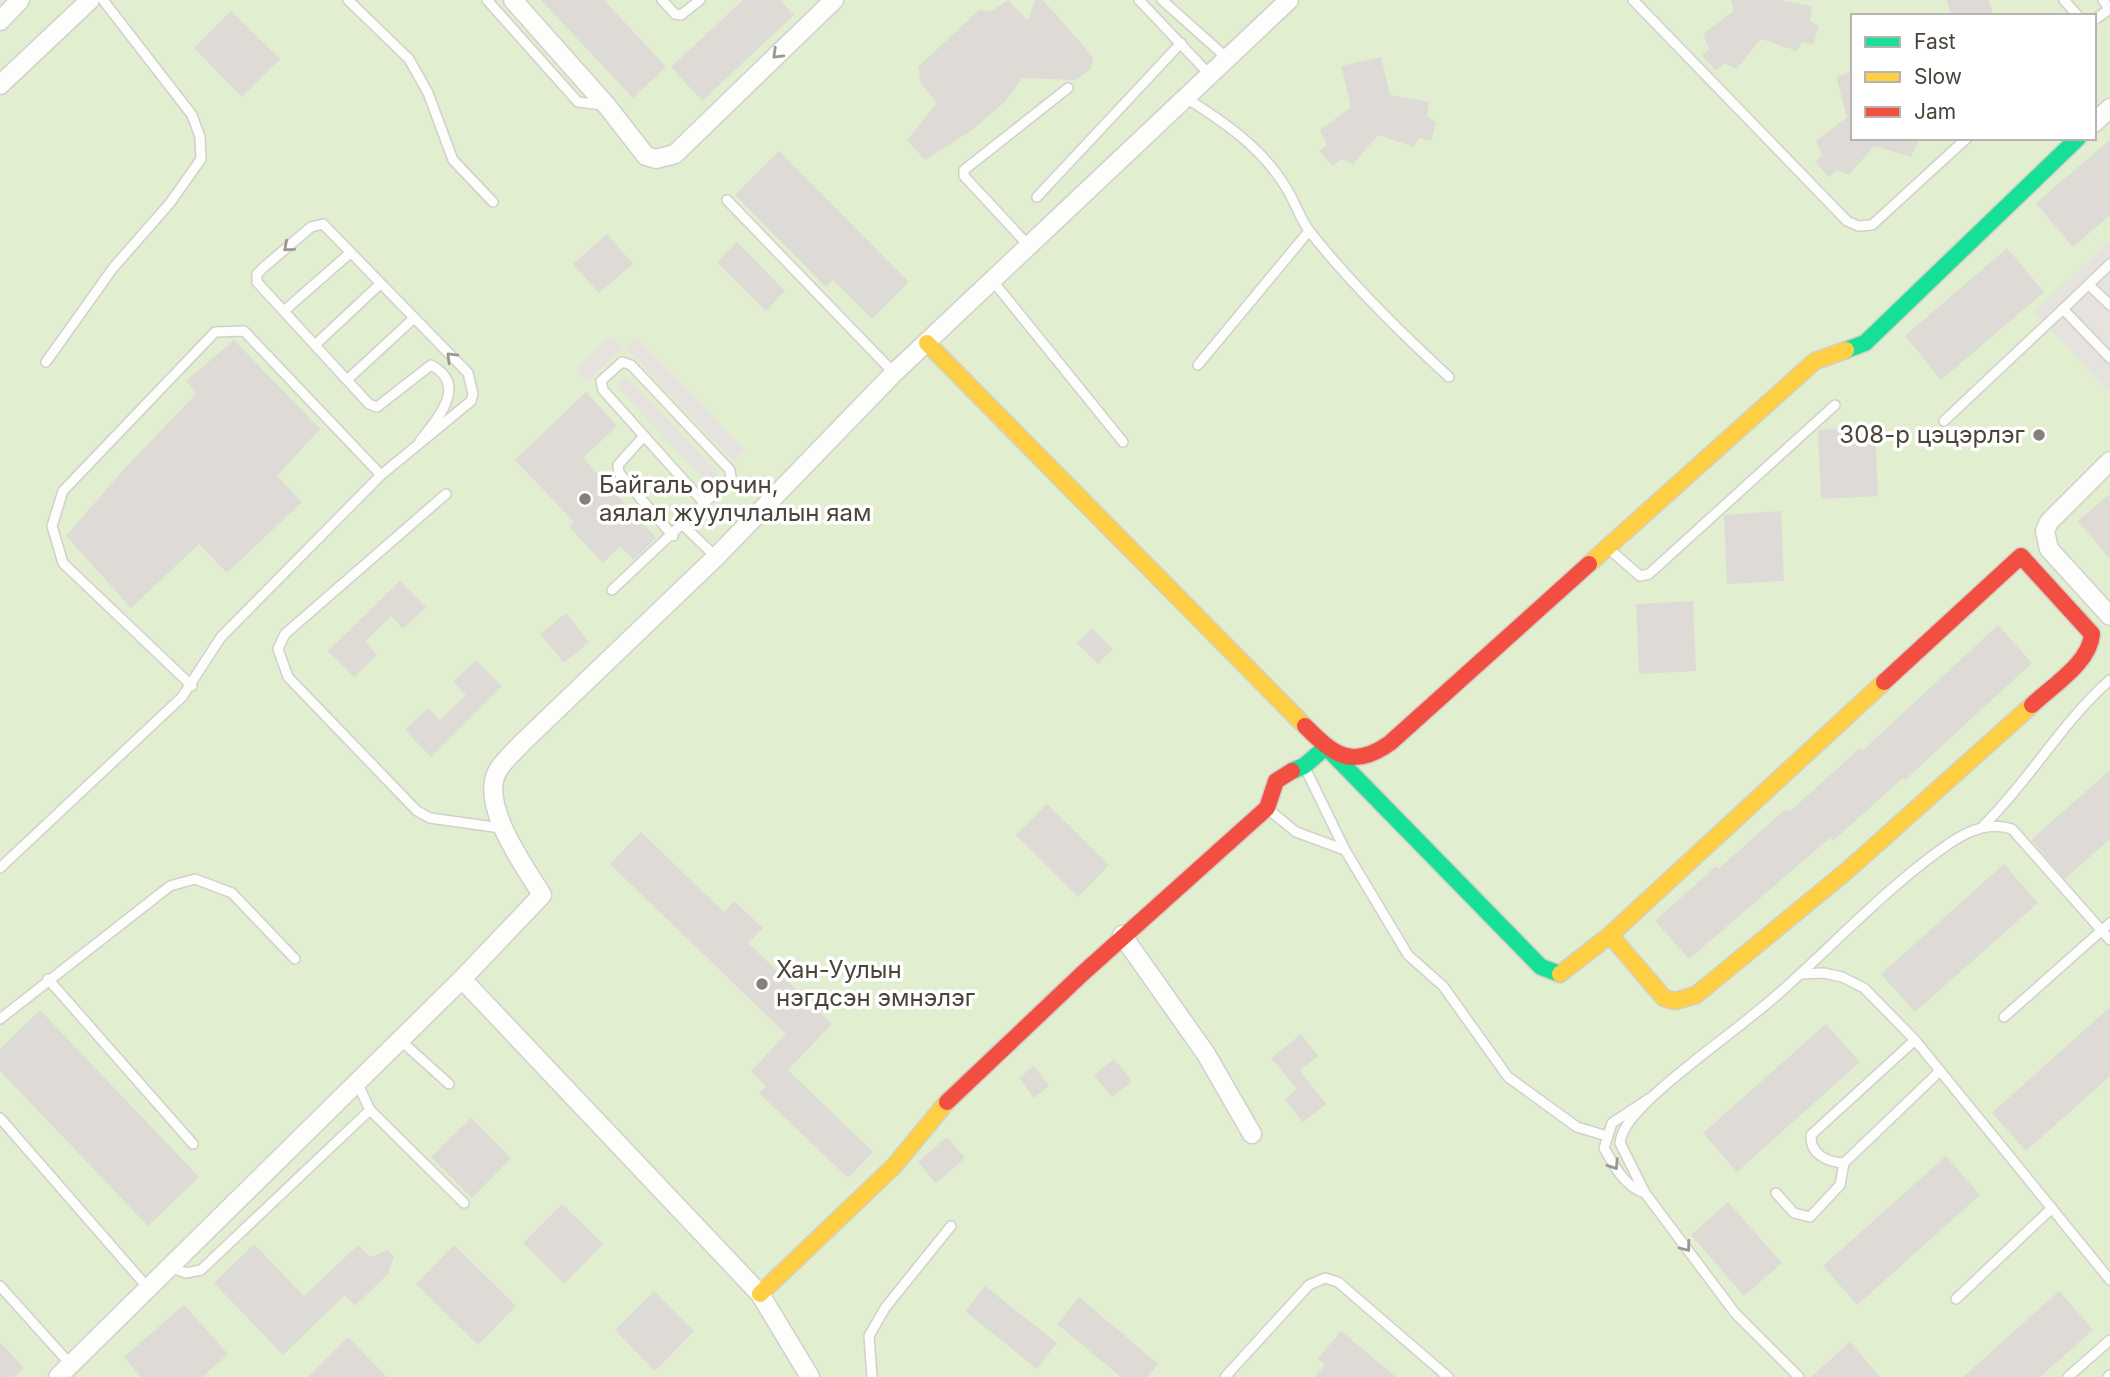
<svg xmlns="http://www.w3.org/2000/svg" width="2110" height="1377" font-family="Inter,sans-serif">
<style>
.green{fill:#e1eecf;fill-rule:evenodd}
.parking{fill:#e6e3df}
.building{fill:#dedbd6}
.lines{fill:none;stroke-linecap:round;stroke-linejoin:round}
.lane-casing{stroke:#d2d0cb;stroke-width:12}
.street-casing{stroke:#d2d0cb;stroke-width:21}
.fast-casing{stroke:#d3cfc5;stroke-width:19}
.slow-casing{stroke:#d3cfc5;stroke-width:19}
.jam-casing{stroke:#d3cfc5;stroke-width:19}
.lane{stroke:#fdfdfc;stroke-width:9}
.street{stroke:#fdfdfc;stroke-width:18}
.fast{stroke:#16e098;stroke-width:16}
.slow{stroke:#ffcf43;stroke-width:16}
.jam{stroke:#f24e42;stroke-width:16}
.oneway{stroke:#9b9791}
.poi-dot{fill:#868178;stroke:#fff;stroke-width:2.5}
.labels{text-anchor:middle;stroke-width:7;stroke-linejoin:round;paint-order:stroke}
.poi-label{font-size:24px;fill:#4b4439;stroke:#fff;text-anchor:start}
</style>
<rect width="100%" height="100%" fill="#f4f2ee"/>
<path class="green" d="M 0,0 L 2110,0 L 2110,1377 L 0,1377 ZM 1853,16 L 2094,16 L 2094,138 L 1853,138 Z"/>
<g class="parking">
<polygon points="2110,240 2110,392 2034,312"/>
<polygon points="611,336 622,348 587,382 576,370"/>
<polygon points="637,338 745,450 734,461 626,348"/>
<polygon points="626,376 719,474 709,484 616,386"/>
</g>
<g class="building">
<polygon points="541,0 604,0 666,67 633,98"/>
<polygon points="743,0 780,0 794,15 702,101 671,67"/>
<polygon points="1008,0 1028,20 1035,0 1043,0 1093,57 1091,69 1075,80 1022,78 1006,101 972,130 925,160 907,140 937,103 921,83 918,67 980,9 990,12"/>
<polygon points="1731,0 1779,0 1812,6 1810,21 1819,26 1813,45 1802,42 1797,51 1761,39 1736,69 1724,63 1716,71 1702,55 1709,49 1703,34 1734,11"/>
<polygon points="1947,0 1989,0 1993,16 1951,16"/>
<polygon points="231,11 280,59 242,97 194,48"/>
<polygon points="1381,57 1390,95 1429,102 1427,117 1436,122 1431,141 1419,138 1414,147 1378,135 1353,164 1341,159 1333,166 1319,151 1327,145 1320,130 1351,107 1341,66"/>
<polygon points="1853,72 1853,138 1920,138 1911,157 1874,146 1849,175 1837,170 1829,177 1815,162 1822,155 1816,141 1847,117 1836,76"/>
<polygon points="2110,140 2110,215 2073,247 2036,203"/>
<polygon points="779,151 909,282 872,319 833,280 826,287 735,195"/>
<polygon points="607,234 633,264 599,293 573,264"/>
<polygon points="737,242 785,291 766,311 717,262"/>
<polygon points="2007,248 2044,292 1941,380 1905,336"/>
<polygon points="234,340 320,429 277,476 302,502 227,573 199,544 131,608 66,536 125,468 196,394 186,381"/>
<polygon points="586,392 617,426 583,458 656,538 634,560 620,546 603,563 569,527 574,522 515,460"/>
<polygon points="1875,426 1878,496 1821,499 1818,430"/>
<polygon points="2110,494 2110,559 2078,521"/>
<polygon points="1781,511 1784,581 1727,584 1724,515"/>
<polygon points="400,581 426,607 403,629 391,616 365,642 377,655 354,677 328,651"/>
<polygon points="1693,601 1696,671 1639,674 1636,604"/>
<polygon points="566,613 589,642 564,663 540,634"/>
<polygon points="1998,625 2032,663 1905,780 1903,778 1833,841 1830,838 1689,959 1655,921 1716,866 1718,869 1786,809 1789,812 1860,748 1862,751"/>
<polygon points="1092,628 1113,649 1098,664 1077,643"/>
<polygon points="476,660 502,686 431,757 405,730 428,708 440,720 466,695 453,682"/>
<polygon points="2110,770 2110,839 2065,879 2031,840"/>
<polygon points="1047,804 1109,865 1078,897 1016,835"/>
<polygon points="641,832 724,912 734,901 763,928 748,943 832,1024 788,1070 873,1152 848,1178 759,1093 766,1086 751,1071 786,1034 610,864"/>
<polygon points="2004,864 2038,903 1915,1012 1881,974"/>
<polygon points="2110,1007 2110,1076 2026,1151 1992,1113"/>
<polygon points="40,1010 199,1177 148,1226 0,1071 0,1049"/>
<polygon points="1826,1024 1860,1062 1737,1172 1703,1133"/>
<polygon points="1301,1034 1318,1056 1300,1070 1326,1104 1303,1122 1285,1099 1297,1089 1271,1058"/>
<polygon points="1114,1059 1132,1081 1112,1097 1094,1075"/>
<polygon points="1034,1066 1049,1086 1034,1098 1019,1078"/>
<polygon points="471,1118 511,1158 472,1198 431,1157"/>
<polygon points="947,1137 965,1158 936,1183 918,1162"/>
<polygon points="1946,1156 1980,1195 1857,1305 1823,1266"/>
<polygon points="1728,1202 1782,1263 1744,1296 1691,1235"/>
<polygon points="562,1204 603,1244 564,1284 523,1243"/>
<polygon points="254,1244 304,1296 358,1245 370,1257 388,1250 394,1257 388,1274 355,1306 345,1295 283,1355 214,1283"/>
<polygon points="454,1245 516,1306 478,1345 416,1284"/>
<polygon points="985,1286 1057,1343 1037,1369 965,1311"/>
<polygon points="654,1291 694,1331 655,1371 615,1330"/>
<polygon points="2059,1291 2093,1330 2040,1377 1963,1377"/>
<polygon points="1079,1297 1158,1364 1147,1377 1121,1377 1057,1324"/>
<polygon points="184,1305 228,1354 202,1377 141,1377 124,1357"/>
<polygon points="1341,1331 1396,1377 1315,1377 1325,1365 1318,1359"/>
<polygon points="348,1337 387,1377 308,1377"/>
<polygon points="0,1342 24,1368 14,1377 0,1377"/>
<polygon points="1850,1342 1880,1377 1811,1377"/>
</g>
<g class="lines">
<g class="lane-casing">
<g id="lane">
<polyline points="348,0 409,59 428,93 453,160 493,202"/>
<polyline points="487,0 578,102 602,105"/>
<polyline points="662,0 675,14 681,15 700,0"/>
<polyline points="1139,0 1210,75"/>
<polyline points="1162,0 1227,58"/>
<polyline points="1633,0 1847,221 1858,226 1872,225 1967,138"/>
<polyline points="2064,0 2078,16"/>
<polyline points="2103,0 2110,10"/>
<polyline points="2094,20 2110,9"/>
<path d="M 1186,98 C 1224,122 1261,147 1285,186 C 1295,201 1300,220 1311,233 C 1352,285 1400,332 1449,377"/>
<polyline points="1037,197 1181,43"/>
<polyline points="727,200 894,373"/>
<polyline points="1029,246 964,176 964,170 1068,88"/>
<polyline points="2110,264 2063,309 2110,358"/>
<polyline points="992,280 1123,442"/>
<polyline points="2089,285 2110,305"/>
<polyline points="284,311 350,253"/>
<polyline points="315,345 379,285"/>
<polyline points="46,362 113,268 170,203 201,159 200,137 192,115 103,0"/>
<polyline points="1198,365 1309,231"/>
<polyline points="347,380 413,319"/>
<polyline points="1944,421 2063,309"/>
<polyline points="644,436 618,465 619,473 673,536"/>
<polyline points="446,494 285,634 278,649 288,677 417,811 430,818 501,828"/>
<polyline points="684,526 716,557"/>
<polyline points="1609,549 1640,576 1649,574 1835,405"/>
<polyline points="612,590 731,478 730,470 631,365 622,362 601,381 603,390 705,504"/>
<polyline points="192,686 63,563 52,526 63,491 215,332 244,331 381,475"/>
<polyline points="1305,768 1345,850"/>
<polyline points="1268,809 1296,832 1345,850 1408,955 1443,986 1508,1077 1577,1127 1607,1136"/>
<path d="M 1984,825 C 2030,780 2061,723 2110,680"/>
<path d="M 0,868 L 182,697 L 221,637 L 381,475 L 471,401 L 473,394 L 468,373 L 323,224 L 311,227 L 263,268 L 257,274 L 257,282 L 369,404 L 377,407 L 431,365 C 469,385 437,419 420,441"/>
<polyline points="1800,974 1824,973 1842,977 1864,988 1915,1040 2110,1280"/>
<polyline points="48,979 193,1144"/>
<polyline points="2004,1017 2110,923"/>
<polyline points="0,1019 170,886 195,879 232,893 295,959"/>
<polyline points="400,1040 449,1084"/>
<polyline points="370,1110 464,1203"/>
<polyline points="0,1118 148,1288"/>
<path d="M 1844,1163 C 1828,1162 1810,1155 1811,1135 L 1915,1040"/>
<path d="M 1645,1193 C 1625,1187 1614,1166 1604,1148 L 1612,1123 L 1650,1098"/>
<polyline points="1776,1193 1794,1213 1810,1217 1840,1185 1844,1163 1940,1071"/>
<polyline points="169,1267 186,1273 201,1270 370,1110 357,1082"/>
<polyline points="0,1286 71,1365"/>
<polyline points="1956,1299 2052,1208"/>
<polyline points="872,1377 869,1336 885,1308 951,1226"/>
<polyline points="1225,1377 1309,1285 1325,1278 1338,1282 1448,1377"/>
<path d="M 1799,1377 L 1735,1313 L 1645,1193 L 1620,1143 C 1622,1125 1641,1108 1653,1096 C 1692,1060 1737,1030 1777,995 C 1835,944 1888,885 1953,841 C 1972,829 1991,822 2012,829 L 2110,940"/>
<polyline points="2068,1377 2110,1340"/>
<polyline points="2108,1377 2110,1375"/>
</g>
</g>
<g class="street-casing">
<g id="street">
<polyline points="513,0 607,106 646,156 656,159 675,154 834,0"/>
<polyline points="0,21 20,0"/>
<polyline points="0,85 90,0"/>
<polyline points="2094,123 2110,108"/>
<polyline points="2110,461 2049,522 2045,531 2049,549 2110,616"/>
<polyline points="1122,935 1206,1054 1252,1134"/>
<path d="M 462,979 L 542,895 C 525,867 480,806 497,772 C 502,762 514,752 522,743 L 716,557 L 894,373 L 1289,0"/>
<polyline points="58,1377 462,979 760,1294 810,1377"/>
</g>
</g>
<g class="fast-casing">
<g id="fast">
<polyline points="1846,350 1865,343 2078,138"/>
<polyline points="1292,771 1304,766 1326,747 1541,967 1560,974"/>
</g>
</g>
<g class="slow-casing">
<g id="slow">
<polyline points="927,343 1305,726"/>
<polyline points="1589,564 1815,361 1846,350"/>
<polyline points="1610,935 1664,998 1675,1001 1696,995 1849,869 2032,705"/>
<polyline points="1560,974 1610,935 1884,682"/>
<polyline points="760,1294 894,1166 947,1102"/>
</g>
</g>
<g class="jam-casing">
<g id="jam">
<path d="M 1884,682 L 2021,556 L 2092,634 C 2090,663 2052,686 2032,705"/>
<path d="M 1305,726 C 1334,755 1352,770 1390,743 L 1589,564"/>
<polyline points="947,1102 1082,974 1267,808 1276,781 1292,771"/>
</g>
</g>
<use href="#lane" class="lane"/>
<use href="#street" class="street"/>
<use href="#fast" class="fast"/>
<use href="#slow" class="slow"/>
<use href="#jam" class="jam"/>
</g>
<defs><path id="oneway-chevron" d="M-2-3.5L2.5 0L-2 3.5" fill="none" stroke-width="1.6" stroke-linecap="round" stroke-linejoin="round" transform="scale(1.75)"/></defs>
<g class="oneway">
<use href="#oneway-chevron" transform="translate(777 54) rotate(136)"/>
<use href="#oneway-chevron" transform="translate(288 247) rotate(139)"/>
<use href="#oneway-chevron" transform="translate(451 357) rotate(-135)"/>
<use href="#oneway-chevron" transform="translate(1614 1165) rotate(57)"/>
<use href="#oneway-chevron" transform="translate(1686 1247) rotate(53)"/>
</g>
<g class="poi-dot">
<circle cx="2039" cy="435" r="7"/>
<circle cx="585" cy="499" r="7"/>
<circle cx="762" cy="984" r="7"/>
</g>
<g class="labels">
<g class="poi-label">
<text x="2025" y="443" text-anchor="end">308-р цэцэрлэг</text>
<text x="599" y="493">Байгаль орчин,<tspan x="599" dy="28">аялал жуулчлалын яам</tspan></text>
<text x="776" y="978">Хан-Уулын<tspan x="776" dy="28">нэгдсэн эмнэлэг</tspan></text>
</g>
</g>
<rect x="1851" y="14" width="245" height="126" fill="#ffffff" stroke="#b7b4b0" stroke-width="2"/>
<rect x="1865" y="37" width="35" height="10" fill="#16e098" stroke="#b7b4b0" stroke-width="2"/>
<text x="1914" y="49" font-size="21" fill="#4b4439">Fast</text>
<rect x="1865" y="72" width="35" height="10" fill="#ffcf43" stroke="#b7b4b0" stroke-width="2"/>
<text x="1914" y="84" font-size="21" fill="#4b4439">Slow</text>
<rect x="1865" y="107" width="35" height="10" fill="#f24e42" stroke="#b7b4b0" stroke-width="2"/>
<text x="1914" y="119" font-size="21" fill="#4b4439">Jam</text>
</svg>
